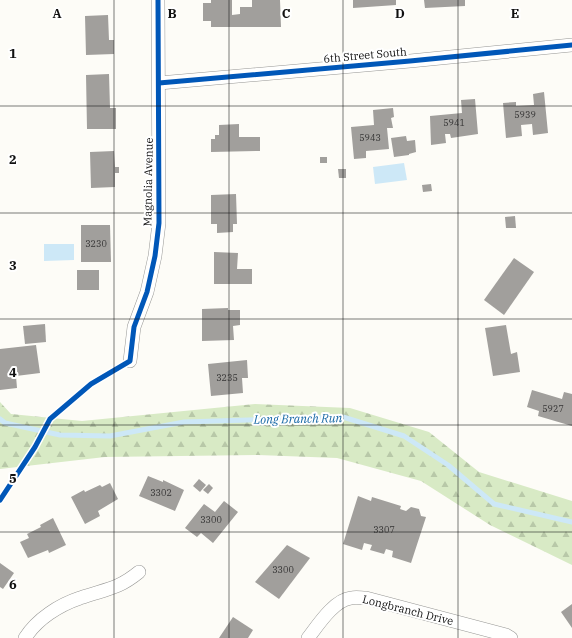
<svg xmlns="http://www.w3.org/2000/svg" width="572" height="638" font-family="'IBM Plex Serif',serif">
<style>
.forest{fill:url(#forest-firs)}
.water{fill:#cde8f7}
.lines{fill:none;stroke-linecap:round;stroke-linejoin:round}
.stream{stroke:#cde8f7;stroke-width:5}
.building{fill:#a19f9c}
.street-casing{stroke:#979795;stroke-width:14}
.street{stroke:#fffffe;stroke-width:13}
.cycleway-casing{stroke:#fff;stroke-width:8}
.cycleway{stroke:#0057b8;stroke-width:5}
.grid{fill:none;stroke:#111;stroke-width:1;stroke-opacity:0.55}
.labels{text-anchor:middle;stroke-width:4;stroke-linejoin:round;paint-order:stroke}
.number-label{font-size:9px;fill:#353434}
.street-label{font-size:11px;fill:#111;stroke:#fff}
.water-label{font-size:12px;font-style:italic;fill:#1768a6;stroke:#fff}
.grid-label{font-size:13px;text-anchor:middle;font-weight:bold;fill:#111;stroke:#fff;stroke-width:4;stroke-linejoin:round;paint-order:stroke}
</style>
<defs>
<pattern id="forest-firs" width="22" height="20" patternUnits="userSpaceOnUse"><rect width="22" height="20" fill="#d8eac5"/><path d="M5 1l3.5 6h-7zM16 11l3.5 6h-7z" fill="#b8c8a8"/></pattern>
</defs>
<rect width="100%" height="100%" fill="#fdfcf7"/>
<polygon class="forest" points="0,402 11,414 82,421 255,404 350,408 429,432 479,472 572,501 572,565 490,525 421,481 337,458 258,455 105,457 0,469"/>
<g class="water">
<polygon points="404,163 407,180 375,184 373,167"/>
<polygon points="44,244 74,244 74,260 44,261"/>
</g>
<g class="lines">
<polyline class="stream" points="0,419 5,423 60,435 110,436 184,422 343,417 404,436 448,465 494,504 572,522"/>
</g>
<g class="building">
<polygon points="211,0 232,0 232,15 240,14 240,7 252,7 252,0 280,0 281,27 211,27 211,21 203,21 203,3 211,3"/>
<polygon points="353,0 396,0 396,5 353,8"/>
<polygon points="424,0 465,0 465,6 425,8"/>
<polygon points="108,15 109,40 114,40 114,54 86,55 85,16"/>
<polygon points="109,74 110,108 116,108 116,129 87,129 86,75"/>
<polygon points="544,92 548,133 533,135 532,124 521,125 522,136 506,138 503,103 516,102 516,106 534,105 533,94"/>
<polygon points="475,99 478,134 451,138 450,134 445,134 446,143 431,145 430,116 462,113 461,100"/>
<polygon points="393,108 394,117 391,118 393,128 387,128 389,149 366,151 366,158 354,159 351,127 374,125 373,110"/>
<polygon points="239,124 239,137 260,137 260,151 211,152 211,139 215,139 215,135 219,135 219,125"/>
<polygon points="406,136 407,141 415,140 416,152 409,154 409,155 394,157 391,138"/>
<polygon points="114,151 115,167 119,167 119,173 115,173 115,187 91,188 90,152"/>
<rect x="320" y="157" width="7" height="6"/>
<polygon points="338,169 346,169 346,178 339,178"/>
<polygon points="431,184 432,191 423,192 422,185"/>
<polygon points="236,194 237,224 233,224 233,232 217,233 217,224 211,224 211,195"/>
<polygon points="515,216 516,228 506,228 505,217"/>
<polygon points="81,225 110,225 111,262 81,262"/>
<polygon points="214,252 238,253 237,269 252,269 252,284 214,284"/>
<polygon points="514,258 534,272 504,315 484,300"/>
<rect x="77" y="270" width="22" height="20"/>
<polygon points="228,308 228,310 240,310 240,325 233,326 234,340 202,341 202,309"/>
<polygon points="45,324 46,342 25,344 23,326"/>
<polygon points="506,325 511,354 517,352 520,372 493,376 485,328"/>
<polygon points="36,345 40,373 16,376 17,388 0,390 0,349"/>
<polygon points="247,360 248,378 242,378 243,393 211,396 208,364"/>
<polygon points="532,390 562,399 564,392 572,394 572,426 538,416 539,411 527,407"/>
<polygon points="148,476 163,482 163,480 184,490 175,511 139,496"/>
<polygon points="199,479 206,485 200,492 193,486"/>
<polygon points="110,483 118,499 98,511 100,516 85,524 71,497 84,490 85,492 100,485 102,487"/>
<polygon points="209,484 213,488 208,494 203,490"/>
<polygon points="358,496 371,501 372,497 401,506 400,509 406,511 411,507 419,509 421,516 426,517 411,563 392,557 393,551 386,549 384,554 370,550 372,545 364,543 362,550 343,544"/>
<polygon points="224,501 238,512 213,543 201,533 197,537 185,528 204,504 215,512"/>
<polygon points="53,518 66,545 49,553 48,550 28,558 20,542 29,538 27,534 41,527 40,525"/>
<polygon points="287,545 310,558 279,599 255,582"/>
<polygon points="0,563 14,573 3,589 0,587"/>
<polygon points="572,604 572,628 561,612"/>
<polygon points="233,617 253,630 248,638 219,638"/>
</g>
<g class="lines">
<g class="street-casing">
<g id="street">
<polyline points="159,83 410,61 572,45"/>
<polyline points="130,361 134,327 147,292 155,256 159,223 158,0"/>
<path d="M 25,638 C 37,619 59,605 80,598 C 105,589 117,590 139,572"/>
<path d="M 308,638 C 318,625 334,600 351,598 C 356,597 361,598 366,598 L 506,635 L 511,638"/>
</g>
</g>
<use href="#street" class="street"/>
<g class="cycleway-casing">
<g id="cycleway">
<polyline points="159,83 410,61 572,45"/>
<polyline points="0,500 35,447 50,419 91,384 130,361 134,327 147,292 155,256 159,223 158,0"/>
</g>
</g>
<use href="#cycleway" class="cycleway"/>
</g>
<path class="grid" d="M 114,0 L 114,638M 229,0 L 229,638M 343,0 L 343,638M 458,0 L 458,638M 0,106 L 572,106M 0,213 L 572,213M 0,319 L 572,319M 0,425 L 572,425M 0,532 L 572,532"/>
<g class="labels">
<g class="number-label">
<text x="525" y="118">5939</text>
<text x="454" y="126">5941</text>
<text x="370" y="141">5943</text>
<text x="96" y="247">3230</text>
<text x="227" y="381">3235</text>
<text x="553" y="412">5927</text>
<text x="161" y="496">3302</text>
<text x="211" y="523">3300</text>
<text x="384" y="533">3307</text>
<text x="283" y="573">3300</text>
</g>
<g class="street-label">
<text transform="translate(365 55) rotate(-5)" y="4">6th Street South</text>
<text transform="translate(148 182) rotate(-89)" y="4">Magnolia Avenue</text>
<text transform="translate(408 610) rotate(14)" y="4">Longbranch Drive</text>
</g>
<g class="water-label">
<text transform="translate(298 419) rotate(-1)" y="4">Long Branch Run</text>
</g>
</g>
<g class="grid-label">
<text x="57" y="18">A</text>
<text x="172" y="18">B</text>
<text x="286" y="18">C</text>
<text x="400" y="18">D</text>
<text x="515" y="18">E</text>
<text x="13" y="58">1</text>
<text x="13" y="164">2</text>
<text x="13" y="270">3</text>
<text x="13" y="377">4</text>
<text x="13" y="483">5</text>
<text x="13" y="589">6</text>
</g>
</svg>
